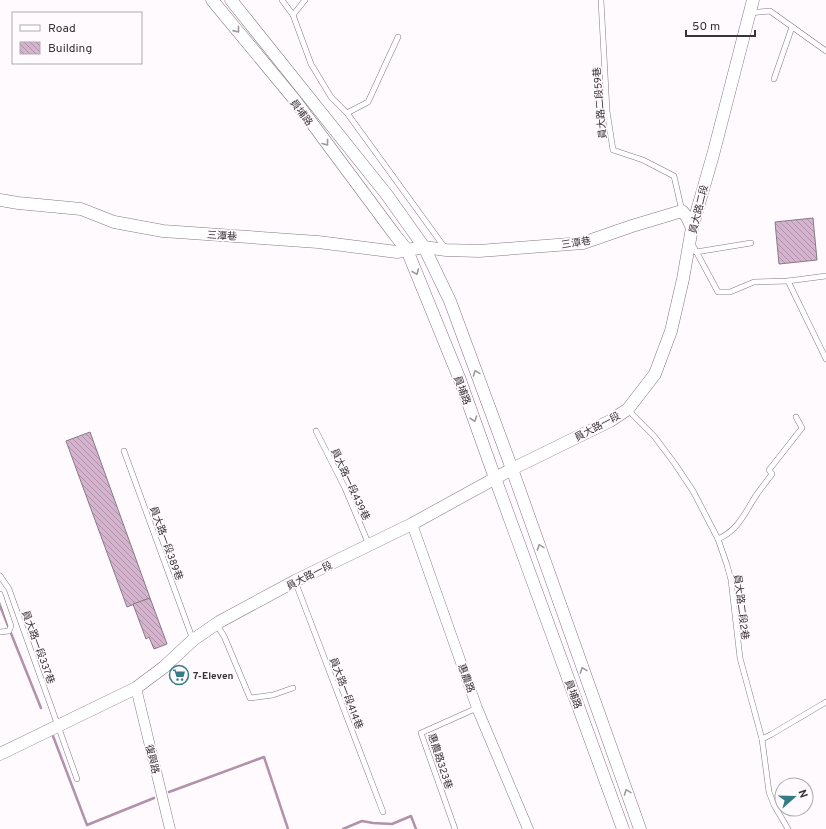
<svg xmlns="http://www.w3.org/2000/svg" width="826" height="829" font-family="Overpass,'Noto Sans TC',sans-serif">
<style>
.lines{fill:none;stroke-linecap:round;stroke-linejoin:round}
.stream{stroke:#b291ab;stroke-width:2.5}
.building{fill:url(#building-back-hatch);stroke:#887984}
.service-casing{stroke:#867883;stroke-width:6}
.minor-casing{stroke:#867883;stroke-width:11}
.tertiary-casing{stroke:#867883;stroke-width:13}
.service{stroke:#fff;stroke-width:5}
.minor{stroke:#fff;stroke-width:10}
.tertiary{stroke:#fff;stroke-width:12}
.oneway{stroke:#9c989b}
.labels{text-anchor:middle;stroke-width:3.5;stroke-linejoin:round;paint-order:stroke}
.street-label{font-size:10px;fill:#393237;stroke:#fefafd}
.poi-label{font-size:10px;font-weight:bold;fill:#393237;stroke:#fefafd;text-anchor:start}
</style>
<defs>
<pattern id="building-back-hatch" width="6" height="6" patternUnits="userSpaceOnUse"><rect width="6" height="6" fill="#d5b3ce"/><path d="M-1 5l2 2M0 0l6 6M5-1l2 2" fill="none" stroke="#ae92a8"/></pattern>
</defs>
<rect width="100%" height="100%" fill="#fefafd"/>
<g class="lines">
<g class="stream">
<polyline points="0,606 41,708"/>
<polyline points="53,736 87,825 154,798"/>
<polyline points="169,792 264,757 288,829"/>
<polyline points="343,829 362,821 373,823 392,824 411,816 416,829"/>
</g>
</g>
<g class="building">
<polygon points="813,218 817,260 779,264 775,222"/>
<polygon points="90,432 150,598 127,607 66,441"/>
<polygon points="150,598 167,644 154,649 149,637 146,639 133,604"/>
</g>
<g class="lines">
<g class="service-casing">
<g id="service">
<polyline points="282,0 293,15 311,64 331,97 347,113 445,248"/>
<polyline points="601,0 607,111 613,150 643,160 674,176 682,211"/>
<polyline points="750,13 770,11 826,51"/>
<polyline points="293,15 305,0"/>
<polyline points="774,79 792,27"/>
<polyline points="347,113 368,102 398,37"/>
<polyline points="691,242 718,292 730,292 754,282 788,281 826,276"/>
<polyline points="696,252 751,243"/>
<polyline points="788,281 826,359"/>
<polyline points="628,410 654,436 675,464 693,491 718,539 727,565 731,580 740,658 762,739 769,792 774,805 788,829"/>
<polyline points="316,431 345,488 369,545"/>
<polyline points="124,451 193,640"/>
<path d="M 718,539 C 739,530 745,512 757,494 C 762,487 767,481 772,474 L 769,470 L 802,428 L 796,417"/>
<polyline points="0,576 9,589 77,779"/>
<polyline points="295,581 383,812"/>
<polyline points="0,594 11,626 9,631 0,632"/>
<polyline points="216,624 224,636 250,698 273,695 293,688"/>
<polyline points="762,739 772,734 826,702"/>
<polyline points="455,829 421,733 477,708"/>
</g>
</g>
<g class="minor-casing">
<g id="minor">
<polyline points="412,524 477,708 528,829"/>
<polyline points="136,688 170,829"/>
</g>
</g>
<g class="tertiary-casing">
<g id="tertiary">
<polyline points="212,0 294,99 395,235 407,250 460,380 495,478 623,829"/>
<polyline points="231,0 387,195 424,247 450,301 512,469 640,829"/>
<polyline points="0,200 18,203 81,209 114,222 163,231 318,242 397,252 424,247 446,250 479,251 583,243 632,226 682,211 687,217 692,228"/>
<polyline points="0,754 136,688 164,667 193,640 219,622 295,581 412,524 512,469 610,421 628,409 655,374 671,331 683,279 692,228 713,155 753,0"/>
</g>
</g>
<use href="#service" class="service"/>
<use href="#minor" class="minor"/>
<use href="#tertiary" class="tertiary"/>
</g>
<defs><path id="oneway-chevron" d="M-2-3.5L2.5 0L-2 3.5" fill="none" stroke-width="1.6" stroke-linecap="round" stroke-linejoin="round"/></defs>
<g class="oneway">
<use href="#oneway-chevron" transform="translate(237 30) rotate(51)"/>
<use href="#oneway-chevron" transform="translate(326 143) rotate(53)"/>
<use href="#oneway-chevron" transform="translate(416 272) rotate(68)"/>
<use href="#oneway-chevron" transform="translate(476 373) rotate(-110)"/>
<use href="#oneway-chevron" transform="translate(474 419) rotate(71)"/>
<use href="#oneway-chevron" transform="translate(540 547) rotate(-110)"/>
<use href="#oneway-chevron" transform="translate(583 670) rotate(-110)"/>
<use href="#oneway-chevron" transform="translate(627 792) rotate(-110)"/>
</g>
<defs>
<g id="supermarket-ring" transform="scale(1)"><circle r="9.5" fill="#fefafd" stroke="#357c85" stroke-width="1.5"/><path d="M-6-5.5h2.5l.6 2H6L4.5 2H-2.5L-4.4-4H-6ZM-1.5 3.2a1.3 1.3 0 1 0 .1 0ZM3 3.2a1.3 1.3 0 1 0 .1 0Z" fill="#357c85"/></g>
</defs>
<g fill-rule="evenodd">
<use href="#supermarket-ring" x="179" y="675"/>
</g>
<g class="labels">
<g class="street-label">
<text transform="translate(599 103) rotate(-95)" y="4">員大路二段59巷</text>
<text transform="translate(302 112) rotate(53)" y="4">員埔路</text>
<text transform="translate(698 209) rotate(-76)" y="4">員大路二段</text>
<text transform="translate(222 235) rotate(4)" y="4">三潭巷</text>
<text transform="translate(576 242) rotate(-9)" y="4">三潭巷</text>
<text transform="translate(463 390) rotate(70)" y="4">員埔路</text>
<text transform="translate(597 426) rotate(-28)" y="4">員大路一段</text>
<text transform="translate(351 484) rotate(65)" y="4">員大路一段439巷</text>
<text transform="translate(167 543) rotate(70)" y="4">員大路一段389巷</text>
<text transform="translate(309 575) rotate(-27)" y="4">員大路一段</text>
<text transform="translate(742 607) rotate(83)" y="4">員大路二段2巷</text>
<text transform="translate(39 647) rotate(70)" y="4">員大路一段337巷</text>
<text transform="translate(467 678) rotate(70)" y="4">惠農路</text>
<text transform="translate(347 693) rotate(69)" y="4">員大路一段414巷</text>
<text transform="translate(574 694) rotate(70)" y="4">員埔路</text>
<text transform="translate(153 759) rotate(76)" y="4">復興路</text>
<text transform="translate(441 761) rotate(72)" y="4">惠農路323巷</text>
</g>
<g class="poi-label">
<text x="193" y="679">7-Eleven</text>
</g>
</g>
<rect x="12" y="12" width="130" height="52" fill="#fefafd" stroke="#afaaae"/>
<rect x="20" y="25" width="20" height="6" fill="#ffffff" stroke="#afaaae"/>
<text x="48" y="32" font-size="12" fill="#393237">Road</text>
<rect x="20" y="42" width="20" height="12" fill="url(#building-back-hatch)" stroke="#afaaae"/>
<text x="48" y="52" font-size="12" fill="#393237">Building</text>
<g transform="translate(794 797) rotate(70)"><circle r="19" fill="#fefafd" stroke="#afaaae"/>
<path d="M0-3L7 15L0 10L-7 15Z" fill="#357c85"/>
<text y="-6" font-size="11" font-weight="bold" text-anchor="middle" fill="#393237">N</text>
</g>
<path d="M686 30v6h69v-6" fill="none" stroke="#393237" stroke-width="2"/>
<text x="692" y="30" font-size="12" fill="#393237" stroke="#fefafd" stroke-width="3" paint-order="stroke">50 m</text>
</svg>
